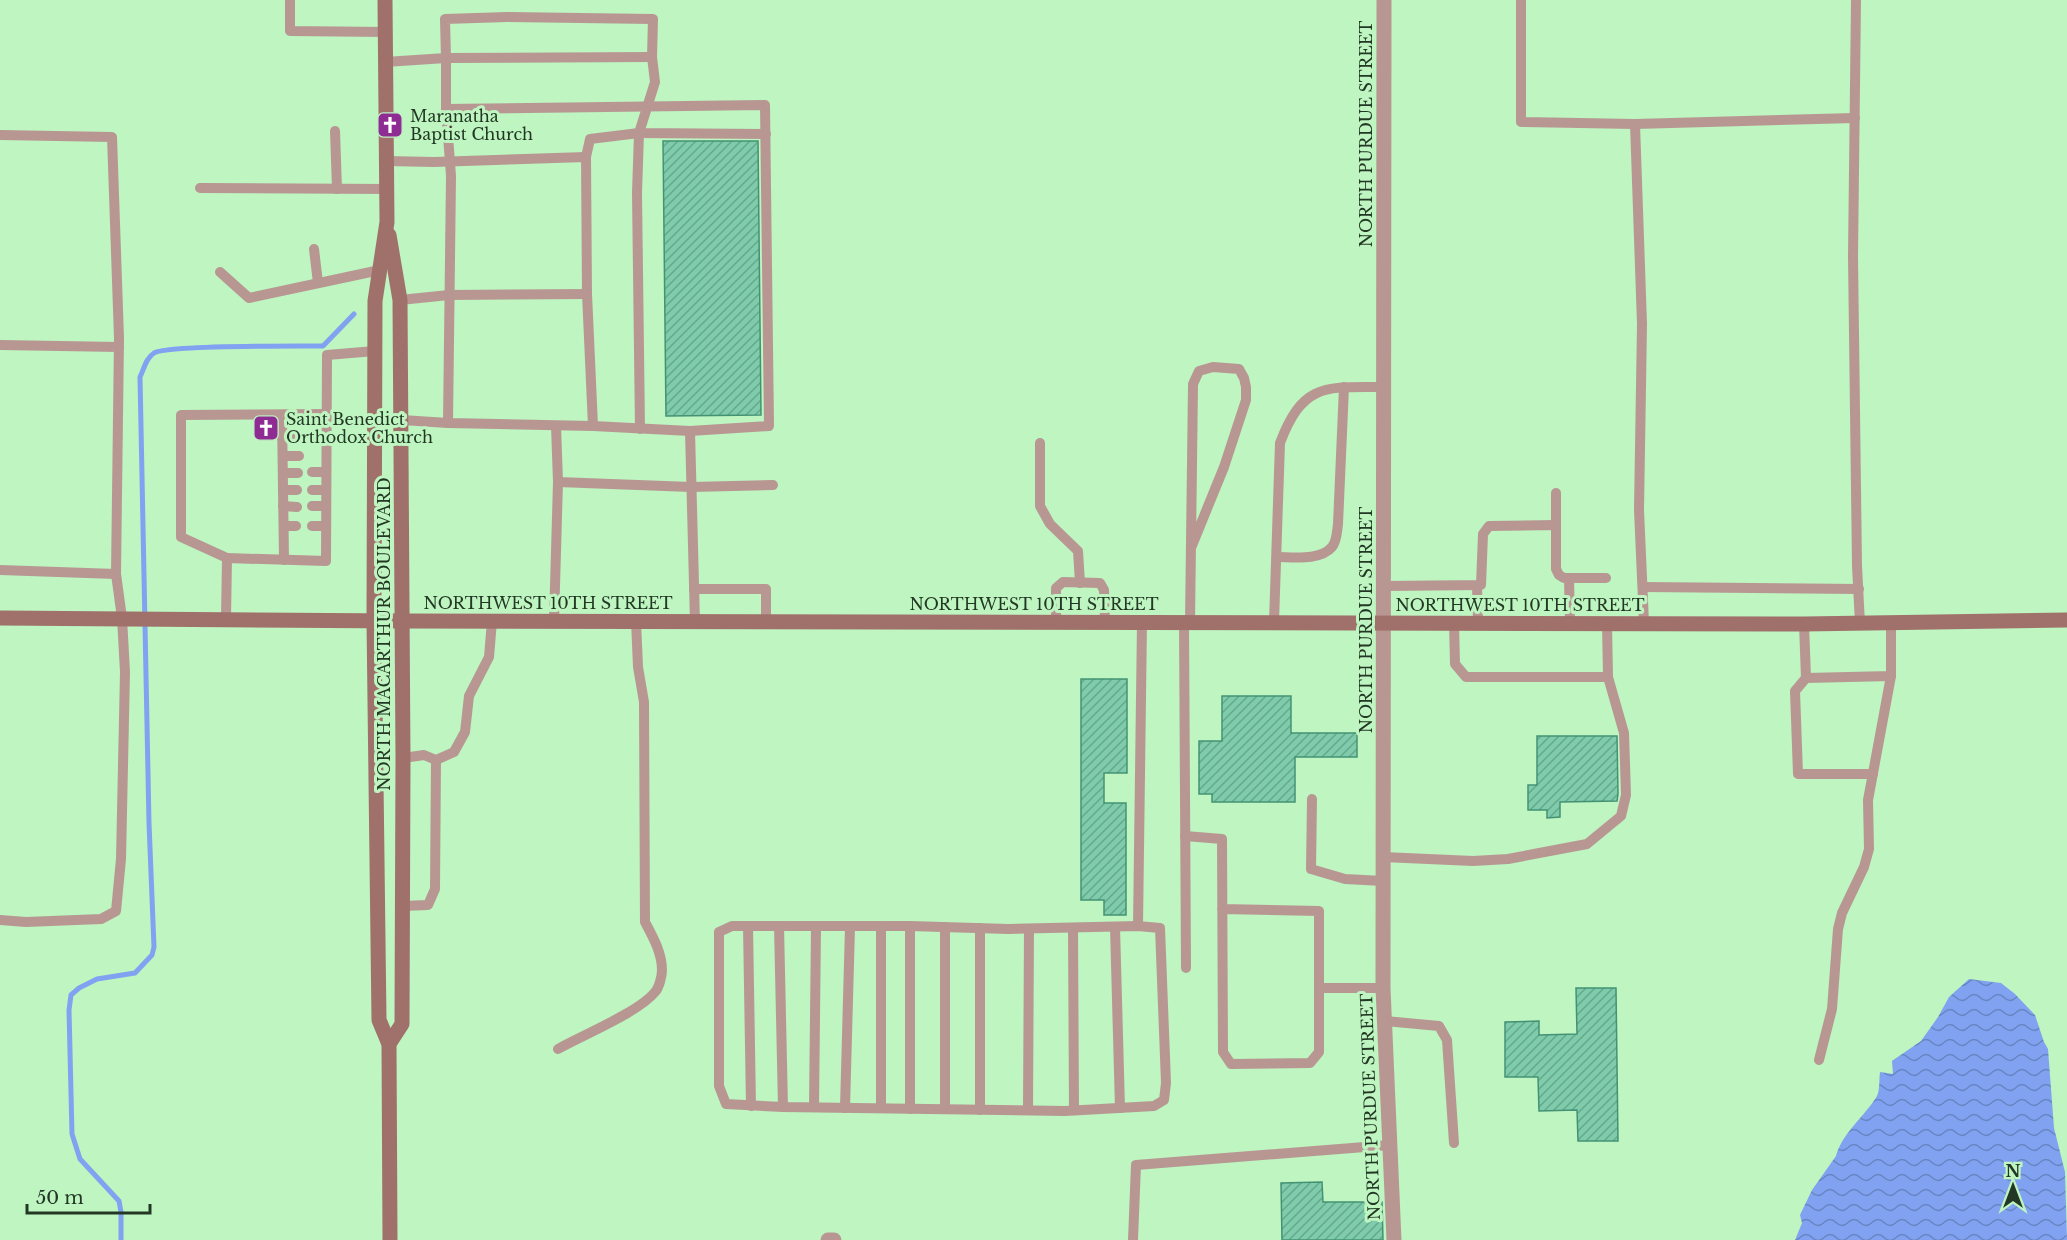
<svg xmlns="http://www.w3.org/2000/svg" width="2067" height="1240" font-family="'Libre Baskerville',serif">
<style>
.water{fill:url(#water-waves)}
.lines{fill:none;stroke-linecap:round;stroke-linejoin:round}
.stream{stroke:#80a2f1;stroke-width:5}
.building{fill:url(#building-hatch);stroke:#449274;stroke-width:1.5}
.service{stroke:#b89793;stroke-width:10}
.minor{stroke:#b89793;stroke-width:15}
.secondary{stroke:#a0716b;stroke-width:15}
.labels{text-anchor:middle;stroke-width:6;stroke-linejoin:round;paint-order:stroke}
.poi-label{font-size:16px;fill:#233824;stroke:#bef5c1;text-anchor:start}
.street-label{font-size:16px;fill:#233824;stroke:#bef5c1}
</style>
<defs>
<pattern id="water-waves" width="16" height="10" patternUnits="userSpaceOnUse" patternTransform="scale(1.5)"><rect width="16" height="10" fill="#80a2f1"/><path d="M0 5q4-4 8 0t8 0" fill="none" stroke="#6885c3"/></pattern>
<pattern id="building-hatch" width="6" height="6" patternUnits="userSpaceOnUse" patternTransform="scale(1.5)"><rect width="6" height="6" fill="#7eccab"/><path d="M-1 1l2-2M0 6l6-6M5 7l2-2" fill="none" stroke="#67a78b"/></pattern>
</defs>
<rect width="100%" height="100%" fill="#bef5c1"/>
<path class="water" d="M 1969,979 L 2001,983 L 2015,994 L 2035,1015 L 2044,1042 L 2048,1049 L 2054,1128 L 2065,1172 L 2067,1240 L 1795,1240 L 1802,1223 L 1800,1215 L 1812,1190 L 1836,1156 C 1842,1133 1865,1116 1877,1096 C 1880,1090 1879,1079 1880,1072 L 1893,1074 L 1892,1061 L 1921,1041 L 1938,1017 L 1949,997 Z"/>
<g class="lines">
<path class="stream" d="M 121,1240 L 121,1212 L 119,1201 L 80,1159 L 72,1134 L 69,1010 L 71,995 L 79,988 L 97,979 L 135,973 L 152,955 L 154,947 L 149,823 L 140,377 C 144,369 146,358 154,353 C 165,345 298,346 323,346 L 354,314"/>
</g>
<g class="building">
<polygon points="663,141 758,141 761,415 666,416"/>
<polygon points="1081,679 1127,679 1127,773 1104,773 1104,803 1126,803 1126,915 1104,915 1104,900 1081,900"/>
<polygon points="1222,696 1291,696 1291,733 1357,733 1357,757 1295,757 1295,802 1212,802 1212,794 1199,794 1199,741 1222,741"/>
<polygon points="1537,736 1617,736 1618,794 1617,801 1560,802 1560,817 1547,818 1547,810 1528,810 1528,785 1537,785"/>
<polygon points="1576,988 1616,988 1618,1141 1578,1141 1577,1110 1539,1111 1538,1077 1505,1077 1505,1022 1539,1021 1539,1035 1577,1034"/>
<polygon points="1322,1182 1323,1202 1382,1202 1383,1240 1282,1240 1281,1183"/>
</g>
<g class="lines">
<g class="service">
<polyline points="290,0 290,31 385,32"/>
<polyline points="1521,0 1521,122 1635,124 1855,118"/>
<polyline points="1856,0 1853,256 1857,566 1860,624"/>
<polyline points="385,62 446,58 445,19 507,17 653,19 652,57 655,82 639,133 766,134"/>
<polyline points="446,109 765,105 769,426 690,431 593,426 448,423 451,176 446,109 446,58 652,57"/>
<polyline points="1635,124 1642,324 1639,510 1644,623"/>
<polyline points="335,131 337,189"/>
<polyline points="0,135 112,137 119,338 116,574 122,618 125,672 121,859 116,911 101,919 26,922 0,920"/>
<polyline points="586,157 590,139 639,133 637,193 640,429"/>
<polyline points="386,161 434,162 586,157 587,294 593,426"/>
<polyline points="200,188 386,189"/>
<polyline points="314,249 318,283"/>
<polyline points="220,272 249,298 380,270"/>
<polyline points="400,300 449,295 587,294"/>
<polyline points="0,345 119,347"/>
<polyline points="282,415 284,560"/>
<polyline points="402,420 448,423"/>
<polyline points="556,426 558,482 691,487 773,485"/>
<polyline points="690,431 695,622"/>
<polyline points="282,438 300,438"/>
<polyline points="1040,443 1040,506 1050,524 1078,551 1080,583"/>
<polyline points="283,456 299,456"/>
<polyline points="312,472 326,472"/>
<polyline points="283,473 298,473"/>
<polyline points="283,490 297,490"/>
<polyline points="312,490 326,490"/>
<polyline points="1556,493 1556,525"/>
<polyline points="283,506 297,507"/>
<polyline points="312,506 326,506"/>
<polyline points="284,526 296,526"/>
<polyline points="312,526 326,526"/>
<path d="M 1277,557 C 1293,557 1320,561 1332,547 C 1337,541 1337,531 1338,524 L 1344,387"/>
<polyline points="227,558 181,537 181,415 327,414"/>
<polyline points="0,570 116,574"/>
<polyline points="1569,578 1570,623"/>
<polyline points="1385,586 1481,585 1483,534 1489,526 1556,525 1556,569 1559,575 1564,578 1606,578"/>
<polyline points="1477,586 1478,622"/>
<polyline points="1643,587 1859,589"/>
<polyline points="694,589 766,589 766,622"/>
<polyline points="226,619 227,558 326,561 327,355 375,351"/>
<polyline points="554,621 558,482"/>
<polyline points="1056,622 1056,588 1063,582 1100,583 1104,590 1105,622"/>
<polyline points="1184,622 1186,968"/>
<path d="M 1190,622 C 1191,543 1192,463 1193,384 L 1199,371 L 1213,367 L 1239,369 L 1244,378 L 1246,387 L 1246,400 L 1224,467 L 1191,548"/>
<path d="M 1274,622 L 1280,443 C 1303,382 1326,387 1384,387"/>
<polyline points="1454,622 1455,664 1466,677 1608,677"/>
<polyline points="1804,624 1806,678 1891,676 1891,623"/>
<polyline points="1806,678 1795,691 1798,774 1873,774"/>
<polyline points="436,760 454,752 465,732 469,696 489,657 492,621"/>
<polyline points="1312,799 1311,869 1345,879 1383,881"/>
<polyline points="1185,836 1222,839 1223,1052 1231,1064 1310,1063 1319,1052 1319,911 1222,909"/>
<polyline points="1383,857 1473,861 1508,859 1587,844 1621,816 1626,795 1624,733 1608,677 1607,623"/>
<polyline points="402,906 428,905 435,889 436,760 424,755 403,758"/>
<polygon points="732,926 910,926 1008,929 1138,926 1160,928 1166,1083 1164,1100 1154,1106 1065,1111 783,1107 726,1104 719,1086 719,932"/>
<polyline points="748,926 751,1106"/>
<polyline points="779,926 783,1107"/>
<polyline points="1138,926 1142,622"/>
<polyline points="881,927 881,1108"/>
<polyline points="945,927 945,1109"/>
<polyline points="1115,927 1120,1108"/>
<polyline points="1073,928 1074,1110"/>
<polyline points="1319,988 1383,988"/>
<polyline points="1385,1021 1439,1026 1447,1040 1454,1143"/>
<path d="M 558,1049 C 583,1035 639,1012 655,992 C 659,988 662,976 662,970 C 662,953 653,937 645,922 L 644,702 L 638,667 L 636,621"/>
<polyline points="1819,1060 1832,1009 1838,929 1842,913 1864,867 1869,849 1868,800 1891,676"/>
<polyline points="814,1107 816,927"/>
<polyline points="845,1108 850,927"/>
<polyline points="910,1109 910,926"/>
<polyline points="980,1110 980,928"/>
<polyline points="1028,1110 1029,929"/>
<polyline points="1133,1240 1136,1165 1390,1145"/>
</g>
<g class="minor">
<polyline points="1384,0 1383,988 1394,1240"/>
<polyline points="828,1240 834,1240"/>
</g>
<g class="secondary">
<polyline points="385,0 387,222 375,301 374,621 379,1020 389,1044 390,1240"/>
<polyline points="389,235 400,300 403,758 402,1024 389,1044"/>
<polyline points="0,618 402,621 1804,624 2067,620"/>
</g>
</g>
<defs>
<g id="church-square" transform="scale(1.35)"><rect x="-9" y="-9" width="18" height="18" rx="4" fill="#8e2c93" stroke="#bef5c1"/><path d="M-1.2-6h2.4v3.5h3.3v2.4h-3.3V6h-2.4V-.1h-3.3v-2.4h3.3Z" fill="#fff"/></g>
</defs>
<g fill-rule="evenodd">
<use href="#church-square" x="390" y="125"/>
<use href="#church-square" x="266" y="428"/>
</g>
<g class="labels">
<g class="poi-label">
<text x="410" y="122">Maranatha<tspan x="410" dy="18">Baptist Church</tspan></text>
<text x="286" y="425">Saint Benedict<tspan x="286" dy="18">Orthodox Church</tspan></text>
</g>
<g class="street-label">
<text transform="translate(1366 134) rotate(-90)" y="6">NORTH PURDUE STREET</text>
<text x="548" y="609">NORTHWEST 10TH STREET</text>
<text x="1034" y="610">NORTHWEST 10TH STREET</text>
<text x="1520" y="611">NORTHWEST 10TH STREET</text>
<text transform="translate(1366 620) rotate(-90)" y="6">NORTH PURDUE STREET</text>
<text transform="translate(384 634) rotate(-90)" y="6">NORTH MACARTHUR BOULEVARD</text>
<text transform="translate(1370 1107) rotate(-92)" y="6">NORTH PURDUE STREET</text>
</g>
</g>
<g transform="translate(2013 1186)" stroke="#bef5c1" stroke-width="4.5" paint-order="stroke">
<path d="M0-4.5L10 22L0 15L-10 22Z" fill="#233824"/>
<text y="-9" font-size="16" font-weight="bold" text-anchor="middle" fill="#233824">N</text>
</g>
<path d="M27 1204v9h123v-9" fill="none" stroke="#233824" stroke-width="3"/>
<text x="36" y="1204" font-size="18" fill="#233824" stroke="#bef5c1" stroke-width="4.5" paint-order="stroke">50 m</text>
</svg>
